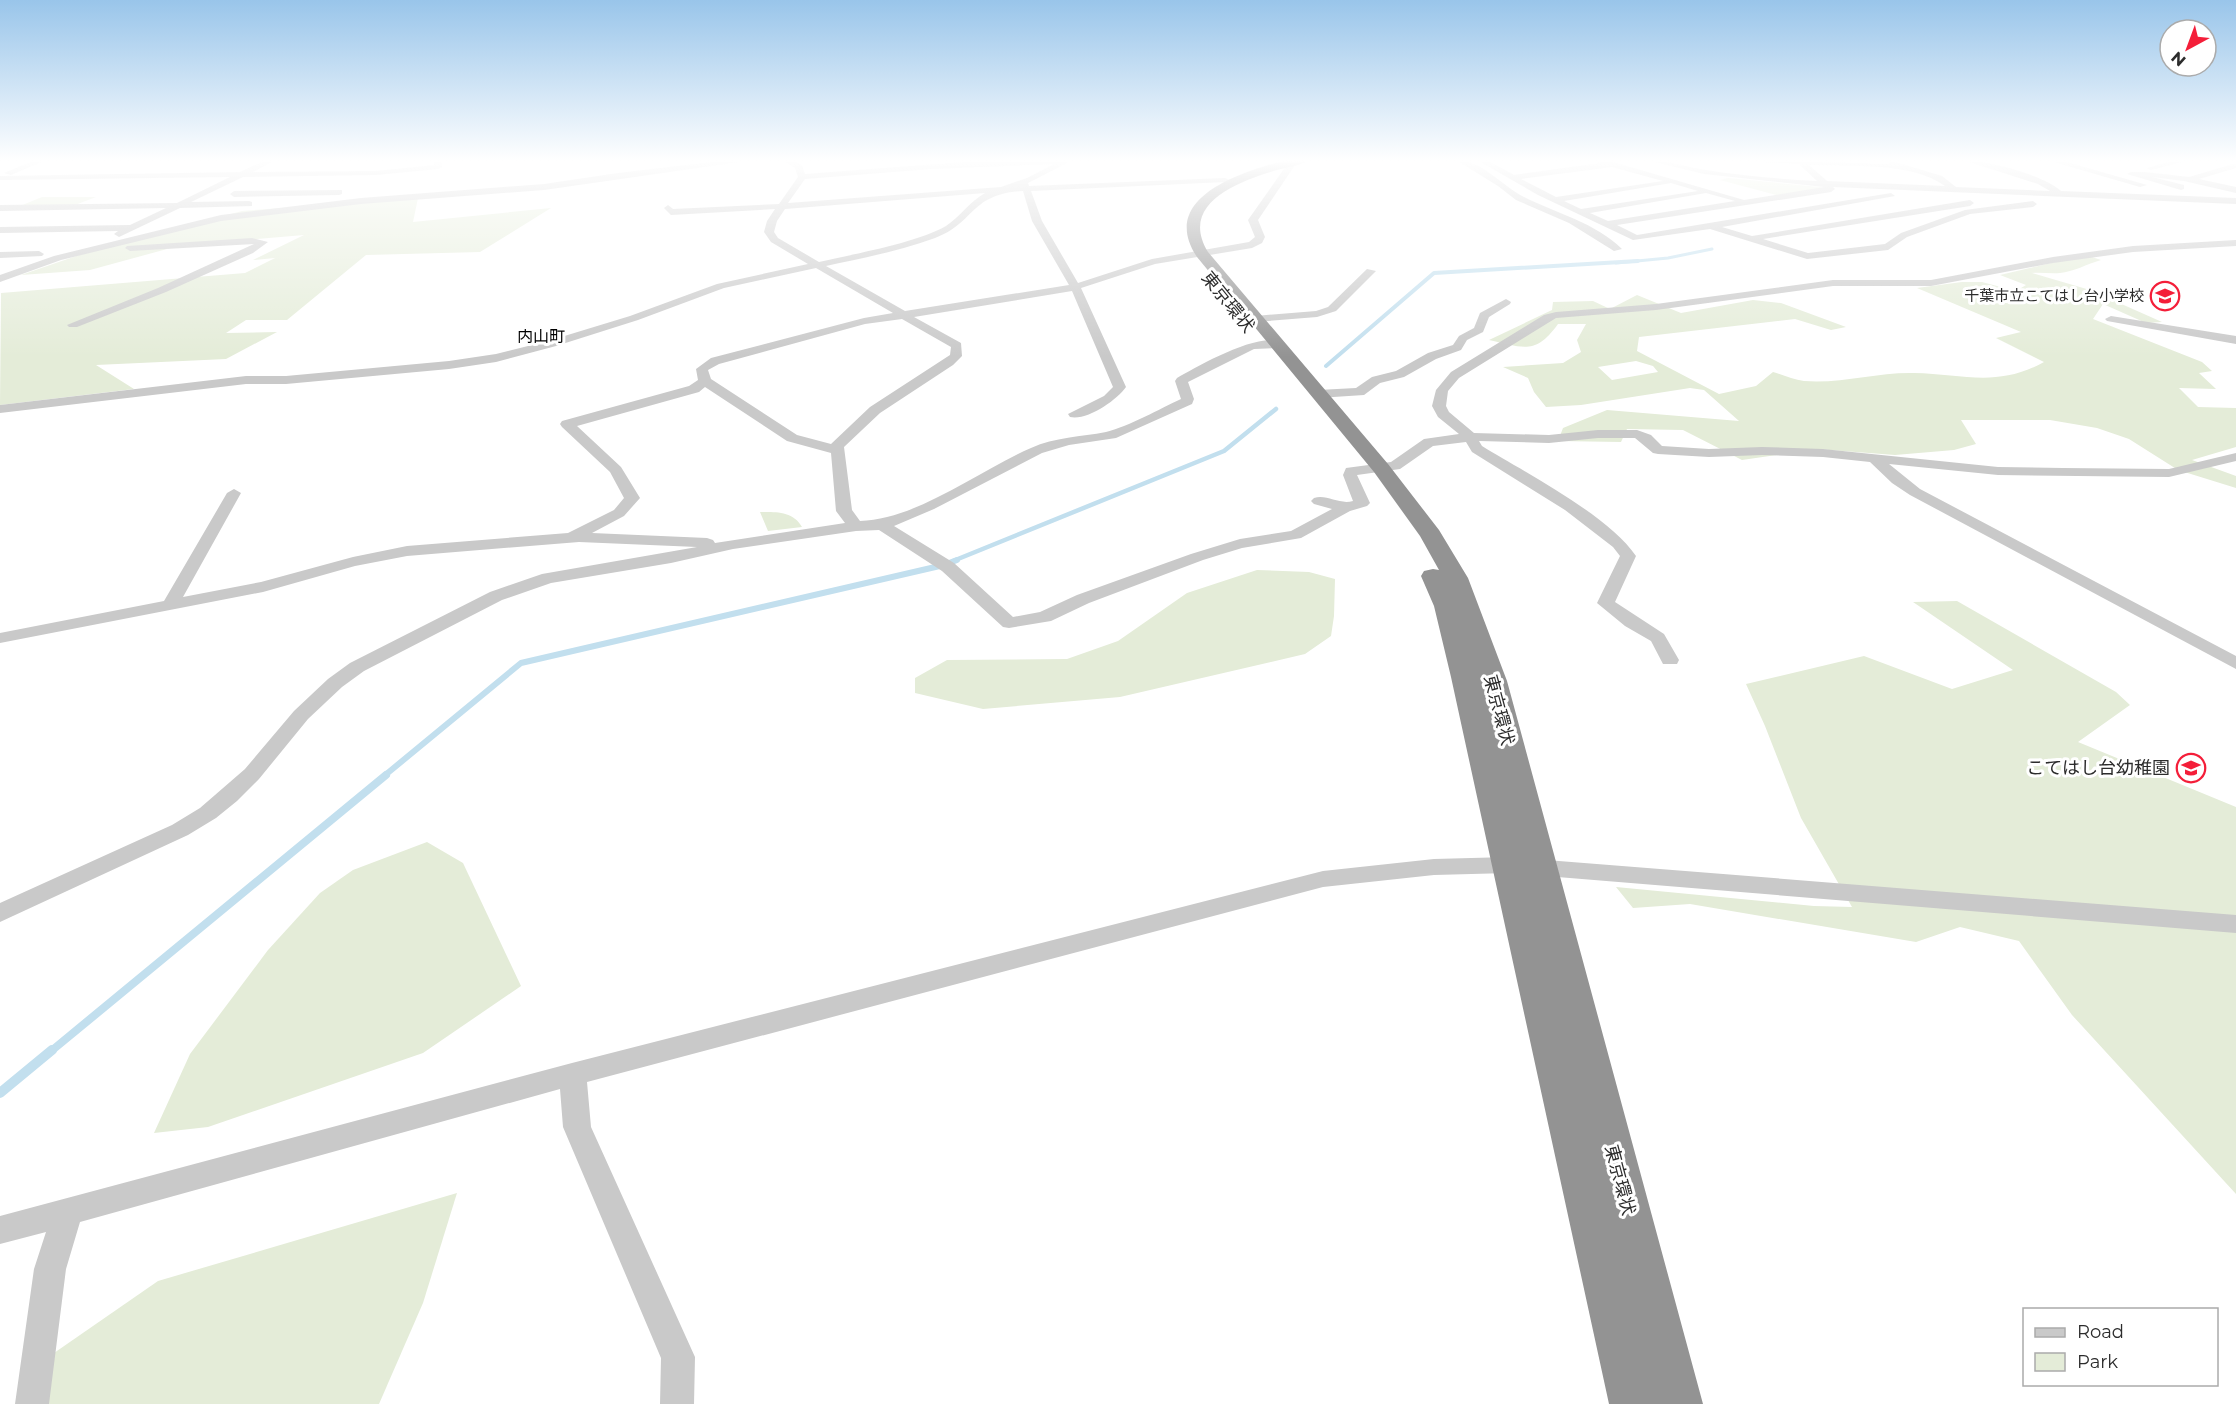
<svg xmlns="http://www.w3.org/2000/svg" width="2236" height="1404" font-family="Montserrat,'Noto Sans JP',sans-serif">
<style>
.green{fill:#e4ecd8;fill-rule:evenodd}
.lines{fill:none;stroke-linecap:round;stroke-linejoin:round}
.stream-far5{stroke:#c2dfee;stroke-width:3}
.stream-far4{stroke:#c2dfee;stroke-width:4}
.stream-far3{stroke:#c2dfee;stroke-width:4.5}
.stream-far2{stroke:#c2dfee;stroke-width:6}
.stream-far1{stroke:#c2dfee;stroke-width:8}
.stream{stroke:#c2dfee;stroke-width:10}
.minor{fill:#c9c9c9;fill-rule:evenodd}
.highway{fill:#939393;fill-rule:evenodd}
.labels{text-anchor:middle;stroke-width:6;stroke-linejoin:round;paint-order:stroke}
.far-poi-label{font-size:15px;fill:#2c2c2c;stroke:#fff;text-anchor:end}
.far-neighbourhood-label{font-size:16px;fill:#000;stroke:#fff}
.street-label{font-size:18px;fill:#2c2c2c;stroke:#fff}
.poi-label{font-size:18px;fill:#2c2c2c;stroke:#fff;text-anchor:end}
</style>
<rect width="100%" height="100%" fill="#fff"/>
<g class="green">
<polygon points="1728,178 1820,187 1824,189 1780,196 1720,180"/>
<polygon points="42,197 96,197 75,205 20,206"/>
<polygon points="418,198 413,222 551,208 480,252 366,255 287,320 246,320 226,333 277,332 226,359 96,365 134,389 0,405 1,293 245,273 275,258 253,260 304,235 178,246 90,270 21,275 85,253 242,211"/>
<path d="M 2086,255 L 2101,260 C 2087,264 2073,272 2060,273 C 2051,274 2041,272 2032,273 L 2090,290 L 2162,322 L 2146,323 L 2103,304 L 2093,319 L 2202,362 L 2212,371 L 2199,373 L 2216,389 L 2179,388 L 2198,407 L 2236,408 L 2236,447 L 2192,460 L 2236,476 L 2236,488 L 2178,470 L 2129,439 L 2097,428 L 2050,420 L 1961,420 L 1976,444 L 1954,450 L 1895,455 L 1817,449 L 1742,460 L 1683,430 L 1627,429 L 1621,442 L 1558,441 L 1563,428 L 1607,410 L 1739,421 L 1704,390 L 1690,388 L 1581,405 L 1546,407 L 1534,392 L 1528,378 L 1503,367 L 1563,363 L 1581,352 L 1577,340 L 1586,324 L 1558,324 C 1535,356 1523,347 1489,340 L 1552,310 L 1553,302 L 1593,301 L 1610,309 L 1637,295 L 1681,313 L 1753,300 L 1781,303 L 1846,327 L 1831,330 L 1795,319 L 1639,337 L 1637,351 L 1719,394 L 1756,386 L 1773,372 C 1783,375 1794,380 1804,381 C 1841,384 1878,372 1914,373 C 1963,374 1998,388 2044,362 L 1996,338 L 2021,332 L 1917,288 L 1962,282 L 1982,282 L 2016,291 L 2026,285 L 2000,275 ZM 1636,361 L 1653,366 L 1658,372 L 1612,380 L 1598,367 Z"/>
<path d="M 760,512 C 776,512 793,511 802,527 L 768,531 Z"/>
<polygon points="1257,570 1309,572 1335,579 1334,616 1331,636 1305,654 1120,697 983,709 915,693 915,678 947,660 1067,659 1118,641 1187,593"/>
<polygon points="1957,601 2116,692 2130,705 2078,742 2236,807 2236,1194 2072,1015 2019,941 1960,927 1916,942 1690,904 1633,908 1616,887 1814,906 1852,907 1801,818 1765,726 1746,684 1864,656 1952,689 2013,670 1913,602"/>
<polygon points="427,842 463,863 521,986 423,1053 208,1127 154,1133 190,1054 268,950 320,893 353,870"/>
<polygon points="457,1193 423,1303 379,1404 46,1404 54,1353 158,1281"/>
</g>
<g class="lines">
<polyline class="stream-far5" points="1616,263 1668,258 1712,249"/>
<polyline class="stream-far4" points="1326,366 1434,273 1638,261"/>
<polyline class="stream-far3" points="953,561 1224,451 1276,409"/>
<polyline class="stream-far2" points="384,776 521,663 944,565 957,560"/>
<polyline class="stream-far1" points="50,1052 386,775"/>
<polyline class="stream" points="0,1093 52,1050"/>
<g class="minor">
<polygon points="35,160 46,160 11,175 4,173"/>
<polygon points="266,160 276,160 253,172 376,171 434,165 433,160 441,160 442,167 438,169 376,175 243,177 191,202 249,201 252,202 252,206 180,208 119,237 114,234 118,231 0,233 0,227 130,225 166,208 0,211 0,205 177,203 230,177 0,180 0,176 240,172"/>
<polygon points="728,160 753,160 544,190 361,204 221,221 61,260 0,282 0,275 54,256 221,215 361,198 544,184 618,173"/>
<path d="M 782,160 L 792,160 L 802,165 L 805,174 L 963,162 L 1073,160 L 1028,183 L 1029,186 L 1225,178 L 1229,180 L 1225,182 L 1031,191 L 1042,221 L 1078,283 L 1152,259 L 1249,242 L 1255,237 L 1248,220 L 1286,166 L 1284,162 L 1295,165 L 1258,220 L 1265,237 L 1262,243 L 1252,248 L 1155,264 L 1081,288 L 1126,387 C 1117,400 1087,421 1070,417 L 1068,414 L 1104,396 L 1113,387 L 1072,291 L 914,317 L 961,343 L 962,356 L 953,365 L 880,413 L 844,447 L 852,510 L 860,521 C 918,519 978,471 1031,448 C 1055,437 1081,437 1106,432 C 1130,426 1159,409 1181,399 L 1175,381 L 1177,378 C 1196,367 1264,328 1283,344 L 1277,348 L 1254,349 L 1188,382 L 1194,399 L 1192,404 L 1116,438 L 1069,445 L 1042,453 L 934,509 L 894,526 L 954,563 L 1013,617 L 1040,612 L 1077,595 L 1191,554 L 1240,539 L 1291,531 L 1332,509 L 1314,504 L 1311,501 L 1314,498 C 1327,494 1339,505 1353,501 L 1343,475 L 1346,468 L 1391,462 L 1424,439 L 1459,434 L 1438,417 L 1432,406 L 1436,390 L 1451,372 L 1544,315 L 1556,312 L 1656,304 L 1833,280 L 1931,280 L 2053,257 L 2133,246 L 2236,240 L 2236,246 L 2133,252 L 2053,263 L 1931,286 L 1833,286 L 1656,310 L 1556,318 L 1459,378 L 1448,391 L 1446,406 L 1449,412 L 1474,433 L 1549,435 L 1598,430 L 1637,430 L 1651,435 L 1662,446 L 1709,449 L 1762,447 L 1823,449 L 1998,467 L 2063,468 L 2169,469 L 2236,453 L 2236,461 L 2169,477 L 1998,475 L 1889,464 L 1920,489 L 2236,656 L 2236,669 L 1910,495 L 1892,483 L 1870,462 L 1823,457 L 1762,455 L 1709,457 L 1658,454 L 1653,453 L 1635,438 L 1598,438 L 1549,443 L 1479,441 L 1482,446 C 1526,473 1608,515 1636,556 L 1615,602 L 1664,634 L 1679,660 L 1677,664 L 1663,664 L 1651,641 L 1625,626 L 1597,603 L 1620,556 L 1613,547 L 1565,510 L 1472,452 L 1466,442 L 1433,446 L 1400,469 L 1357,475 L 1370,503 L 1367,506 L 1350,511 L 1301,538 L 1242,548 L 1203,560 L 1089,603 L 1051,621 L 1009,628 L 1003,627 L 942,571 L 879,530 L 856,531 L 733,549 L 671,563 L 551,583 L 502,600 L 364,671 L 342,687 L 308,719 L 259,779 L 237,801 L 216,818 L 188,835 L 0,922 L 0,903 L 172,825 L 200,808 L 245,769 L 294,711 L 328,679 L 350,663 L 490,592 L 542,574 L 697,547 L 579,542 L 407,556 L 355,566 L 263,592 L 0,643 L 0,633 L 164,601 L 227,493 L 234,489 L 241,493 L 183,597 L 261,582 L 353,557 L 407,546 L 568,533 L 614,510 L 624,498 L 610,472 L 562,427 L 560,424 L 562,421 L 689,386 L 698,380 L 696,369 L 711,358 L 864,318 L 893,313 L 816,268 L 724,288 L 638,320 L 556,346 L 496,362 L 449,369 L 286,384 L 246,384 L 0,413 L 0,405 L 246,376 L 286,376 L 449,361 L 496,354 L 548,341 L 630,316 L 717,284 L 808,264 L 771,242 L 764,232 L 767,221 L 775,209 L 671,215 L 664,208 L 668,205 L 673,209 L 779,204 L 798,177 L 795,168 ZM 1054,164 L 1027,178 L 1001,187 L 788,203 L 805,179 L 931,169 ZM 1023,191 L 1032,221 L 1069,285 L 905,311 L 826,266 C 862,258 900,251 935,238 C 976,223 969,194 1023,191 ZM 985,193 C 969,202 960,217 946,226 C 916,243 854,254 819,262 L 778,238 L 774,232 L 777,221 L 785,209 ZM 902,319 L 951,347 L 950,355 L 870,407 L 831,444 L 797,435 L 711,379 L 708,370 L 719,364 L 865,324 ZM 705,387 L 787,441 L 831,453 L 836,511 L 845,523 L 715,543 L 713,540 L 707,538 L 592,533 L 624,516 L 640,498 L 621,467 L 577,426 L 699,392 Z"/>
<path d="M 1456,160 C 1482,160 1502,186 1524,197 C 1556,213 1596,223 1622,249 L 1614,251 L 1569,223 L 1516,200 L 1498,186 Z"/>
<path d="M 1477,160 L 1487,160 L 1514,175 L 1600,163 L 1593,160 L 1606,160 L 1744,200 L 1824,187 L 1704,174 L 1646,160 C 1667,160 1685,167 1706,170 C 1743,176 1780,179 1817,181 L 1799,164 L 1760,162 L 1756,160 L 1889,164 L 1892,161 L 1942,176 L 1956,187 L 2050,191 L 2038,184 L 1963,160 C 1986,160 2044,175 2061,191 L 2236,198 L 2236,204 L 1833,187 L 1835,189 L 1831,192 L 1617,225 L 1637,235 L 1891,193 L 1895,196 L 1722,227 L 1752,236 L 1970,200 L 1974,203 L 1970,206 L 1763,239 L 1808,253 L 1885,244 L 1901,233 L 1965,210 L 2033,201 L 2037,204 L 2033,207 L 1970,214 L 1907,237 L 1888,250 L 1807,259 L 1710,229 L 1633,240 L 1538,195 ZM 1809,165 C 1850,167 1911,161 1945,186 L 1827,181 ZM 1612,167 L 1663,181 L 1556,197 L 1521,179 ZM 1671,183 L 1698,191 L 1581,209 L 1564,201 ZM 1706,193 L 1735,201 L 1608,221 L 1590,213 Z"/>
<polygon points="2047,160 2060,160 2147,185 2140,187"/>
<polygon points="2175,160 2190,160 2151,170 2147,168"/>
<polygon points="2233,164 2236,164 2236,168 2199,179 2236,187 2236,193 2184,181 2152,177 2184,185 2184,189 2181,190 2127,174 2131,172 2145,172 2189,177"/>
<polygon points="342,190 342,194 339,195 234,197 230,194 234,191"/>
<polygon points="252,238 268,242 253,253 166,292 77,327 69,327 67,325 158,288 254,244 130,251 125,248 127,246"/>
<polygon points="39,251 44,254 42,256 0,258 0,252"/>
<polygon points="1367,269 1376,271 1336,311 1317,317 1255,322 1249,319 1255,316 1316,311 1328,307"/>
<polygon points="1506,299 1511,302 1510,304 1489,317 1483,332 1467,340 1461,350 1436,359 1404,377 1380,383 1364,395 1318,398 1312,394 1318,390 1356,388 1372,377 1396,371 1428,353 1453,345 1459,336 1474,328 1480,313"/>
<polygon points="2111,316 2236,336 2236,344 2107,321 2105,319"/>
<polygon points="1509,857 2236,915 2236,933 1509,873 1434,875 1323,887 587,1082 591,1127 695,1357 694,1404 660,1404 661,1358 563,1127 560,1089 80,1222 66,1269 49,1404 15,1404 34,1269 46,1232 0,1244 0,1216 572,1063 1323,871 1434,859"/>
</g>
<path class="highway" d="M 1287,160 L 1308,160 C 1300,166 1287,167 1277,170 C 1240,181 1178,203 1208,252 L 1388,464 L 1439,530 L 1468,578 L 1507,681 L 1703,1404 L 1609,1404 L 1451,677 L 1434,606 L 1421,576 L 1424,571 L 1433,569 L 1439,570 L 1420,536 L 1374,472 L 1197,257 C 1157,197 1244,171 1287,160 Z"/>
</g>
<linearGradient id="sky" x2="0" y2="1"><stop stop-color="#99c5ea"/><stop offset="0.45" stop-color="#fff"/><stop offset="1" stop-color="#fff" stop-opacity="0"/></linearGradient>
<rect width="2236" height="357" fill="url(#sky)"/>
<defs>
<g id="school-ring" transform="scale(1.5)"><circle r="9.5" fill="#fff" stroke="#f41e39" stroke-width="1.5"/><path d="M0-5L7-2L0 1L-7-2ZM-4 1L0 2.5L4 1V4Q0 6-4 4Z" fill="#f41e39"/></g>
</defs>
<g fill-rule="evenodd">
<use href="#school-ring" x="2165" y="296"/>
<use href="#school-ring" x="2191" y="768"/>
</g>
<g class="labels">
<g class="far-poi-label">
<text x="2144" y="301">千葉市立こてはし台小学校</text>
</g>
<g class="far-neighbourhood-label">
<text x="541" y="342">内山町</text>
</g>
<g class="street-label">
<text transform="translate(1228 302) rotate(51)" y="6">東京環状</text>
<text transform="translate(1499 710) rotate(75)" y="6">東京環状</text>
<text transform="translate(1620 1180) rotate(75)" y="6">東京環状</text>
</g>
<g class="poi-label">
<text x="2170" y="774">こてはし台幼稚園</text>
</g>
</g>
<rect x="2023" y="1308" width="195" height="78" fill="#ffffff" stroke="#ababab" stroke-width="1.5"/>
<rect x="2035" y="1328" width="30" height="9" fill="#c9c9c9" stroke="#ababab" stroke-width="1.5"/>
<text x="2077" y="1338" font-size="18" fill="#2c2c2c">Road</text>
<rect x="2035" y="1353" width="30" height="18" fill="#e4ecd8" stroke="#ababab" stroke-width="1.5"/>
<text x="2077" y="1368" font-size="18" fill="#2c2c2c">Park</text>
<g transform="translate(2188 48) rotate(221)"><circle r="28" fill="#ffffff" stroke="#ababab" stroke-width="1.5"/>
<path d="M0-4.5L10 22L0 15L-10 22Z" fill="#f41e39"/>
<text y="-9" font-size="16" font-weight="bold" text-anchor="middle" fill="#2c2c2c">N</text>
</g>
</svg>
